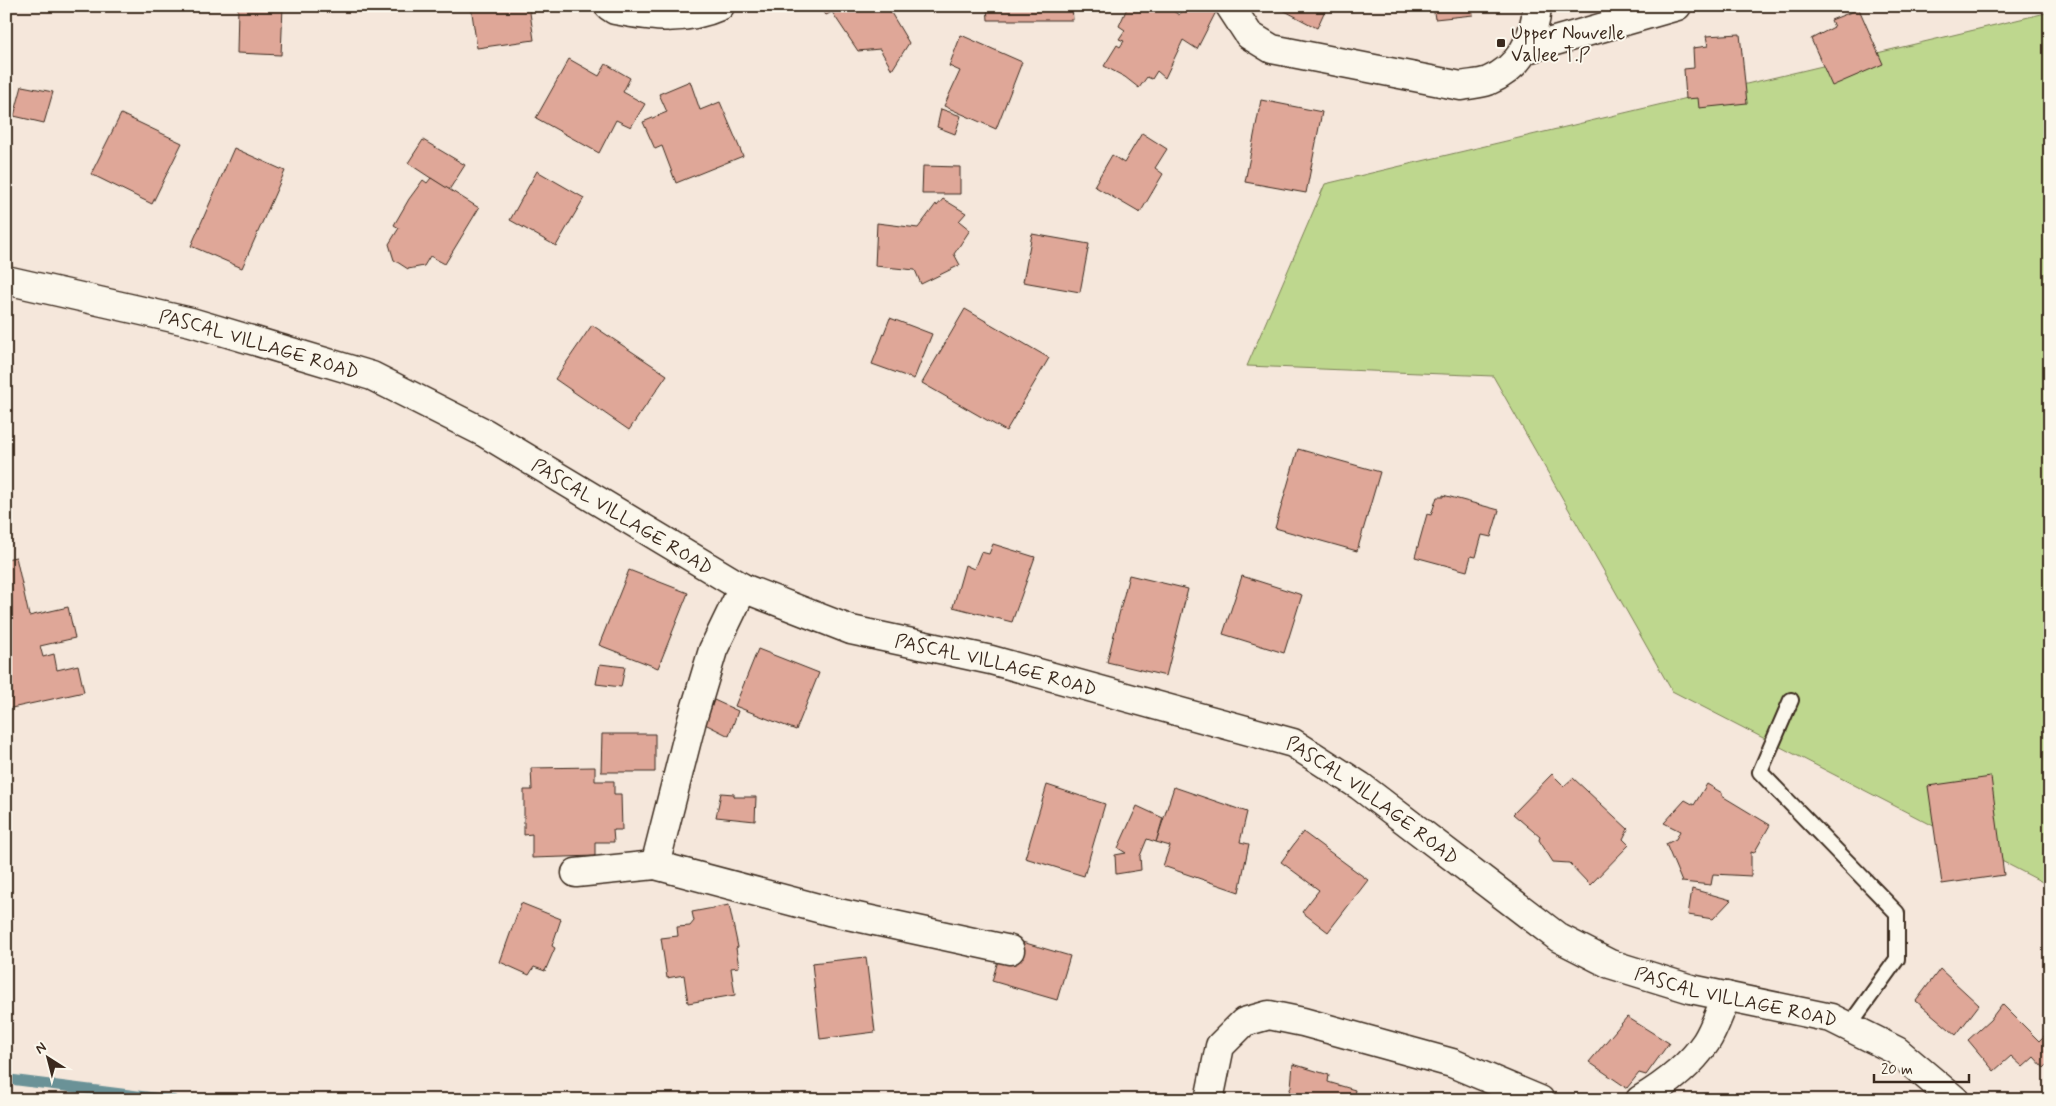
<svg xmlns="http://www.w3.org/2000/svg" width="2056" height="1106" font-family="Mynerve,sans-serif">
<style>
.green{fill:#bed78e;stroke:#7c8056}
.lines{fill:none;stroke-linecap:round;stroke-linejoin:round}
.stream{stroke:#6a9297;stroke-width:10}
.building{fill:#dfa798;stroke:#3b2a1e}
.lane-casing{stroke:#3b2a1e;stroke-width:18}
.street-casing{stroke:#3b2a1e;stroke-width:31}
.lane{stroke:#fbf7ec;stroke-width:14}
.street{stroke:#fbf7ec;stroke-width:28}
.poi-dot{fill:#3b2a1e;stroke:#fbf7ec;stroke-width:2}
.labels{text-anchor:middle;stroke-width:4;stroke-linejoin:round;paint-order:stroke}
.poi-label{font-size:19px;fill:#3b2a1e;stroke:#fbf7ec;text-anchor:start}
.street-label{font-size:19px;fill:#3b2a1e;stroke:#fbf7ec}
</style>
<rect width="100%" height="100%" fill="#f5e7db"/>
<filter id="ink" filterUnits="userSpaceOnUse"><feTurbulence type="fractalNoise" baseFrequency=".02" numOctaves="2"/><feDisplacementMap in="SourceGraphic" scale="10" xChannelSelector="R" yChannelSelector="G"/><feConvolveMatrix kernelMatrix="1 2 1 2 8 2 1 2 1" color-interpolation-filters="sRGB"/></filter>
<g filter="url(#ink)">
<polygon class="green" points="2050,12 2050,886 1672,691 1493,376 1247,366 1325,184"/>
<g class="lines">
<polyline class="stream" points="6,1079 173,1100"/>
</g>
<g class="building">
<polygon points="238,6 283,6 281,55 237,53"/>
<polygon points="471,6 529,6 534,40 477,48"/>
<polygon points="819,6 887,6 909,43 892,70 880,49 858,51 832,12 826,15"/>
<polygon points="987,6 1072,6 1073,20 988,20"/>
<polygon points="1128,6 1166,6 1179,15 1184,6 1219,6 1197,49 1183,40 1165,78 1157,71 1152,79 1147,77 1139,88 1125,77 1104,66 1117,45 1120,47 1124,41 1119,39 1125,30 1119,26"/>
<polygon points="1285,6 1327,6 1317,28 1283,10"/>
<polygon points="1433,6 1472,6 1473,15 1435,19"/>
<polygon points="1859,9 1883,64 1832,86 1811,39 1834,27 1831,20"/>
<polygon points="1740,34 1747,103 1699,108 1698,98 1686,99 1684,69 1694,68 1693,48 1708,46 1706,36"/>
<polygon points="961,35 1022,62 996,129 944,106 960,71 949,66"/>
<polygon points="569,59 599,76 606,64 630,78 623,92 645,104 631,127 616,120 599,153 536,118"/>
<polygon points="690,81 700,110 720,102 743,156 676,183 662,146 655,149 643,122 667,112 659,94"/>
<polygon points="22,86 53,92 44,123 14,116"/>
<polygon points="1261,100 1322,112 1306,193 1245,182"/>
<polygon points="941,109 961,116 955,134 937,127"/>
<polygon points="121,114 182,143 152,204 91,174"/>
<polygon points="1142,133 1167,149 1155,168 1163,174 1140,213 1094,186 1112,155 1124,163"/>
<polygon points="423,140 465,165 449,190 408,163"/>
<polygon points="234,148 285,171 242,268 191,246"/>
<polygon points="923,166 960,167 960,194 922,194"/>
<polygon points="537,171 584,198 556,246 510,220"/>
<polygon points="431,178 479,208 445,264 430,256 424,266 408,269 394,260 389,244 399,228 394,225 409,199 423,180 427,183"/>
<polygon points="943,199 966,213 959,221 970,230 954,254 960,265 921,284 915,270 875,266 877,223 918,228 936,204 937,206"/>
<polygon points="1032,234 1089,244 1080,292 1023,282"/>
<polygon points="965,309 1049,358 1006,431 922,383"/>
<polygon points="890,318 932,334 914,379 872,364"/>
<polygon points="592,325 667,375 629,430 555,379"/>
<polygon points="1298,449 1380,472 1357,551 1275,528"/>
<polygon points="1443,495 1499,510 1491,537 1482,535 1476,557 1471,556 1467,571 1415,557 1427,514 1431,515 1437,497 1443,497"/>
<polygon points="993,544 1035,557 1012,622 953,607 965,565 974,569 981,552 989,554"/>
<polygon points="16,557 29,616 68,607 75,638 40,646 43,657 54,654 57,670 78,665 84,692 7,709 6,559"/>
<polygon points="629,570 688,593 658,668 599,645"/>
<polygon points="1129,575 1188,589 1166,676 1107,662"/>
<polygon points="1242,576 1302,595 1284,653 1223,634"/>
<polygon points="758,649 819,673 796,730 735,706"/>
<polygon points="600,664 625,667 621,687 596,684"/>
<polygon points="714,700 738,711 729,736 705,724"/>
<polygon points="602,734 655,734 655,772 601,772"/>
<polygon points="595,767 595,781 614,781 614,794 621,794 622,830 613,830 614,842 595,842 595,856 532,858 532,834 524,835 524,790 532,790 531,768"/>
<polygon points="1552,774 1564,786 1573,778 1628,829 1623,839 1629,845 1590,885 1569,863 1553,862 1539,840 1540,837 1513,814"/>
<polygon points="1991,777 2004,875 1942,884 1928,786"/>
<polygon points="1707,784 1722,793 1722,796 1770,825 1754,853 1751,852 1751,876 1713,874 1711,885 1682,882 1666,844 1676,839 1680,831 1664,823 1685,800 1694,805"/>
<polygon points="1047,785 1105,804 1084,876 1025,858"/>
<polygon points="1174,787 1247,812 1240,842 1249,844 1239,892 1163,866 1170,846 1156,842"/>
<polygon points="721,793 734,794 734,797 756,797 755,821 716,817"/>
<polygon points="1137,806 1163,818 1156,842 1147,839 1140,856 1141,870 1116,874 1115,855 1126,853 1118,848"/>
<polygon points="1303,832 1368,880 1328,932 1302,912 1319,890 1281,862"/>
<polygon points="1692,889 1731,900 1713,919 1688,915"/>
<polygon points="521,903 561,919 552,946 555,948 545,971 534,967 529,975 500,962"/>
<polygon points="729,905 738,947 736,948 739,967 731,968 735,995 688,1003 684,975 667,978 661,938 678,936 677,927 690,926 694,921 692,912"/>
<polygon points="1005,937 1070,956 1057,1000 992,981"/>
<polygon points="866,957 875,1032 820,1039 812,963"/>
<polygon points="1940,969 1979,1005 1956,1035 1916,1001"/>
<polygon points="2002,1004 2039,1041 2048,1032 2050,1033 2050,1062 2044,1068 2034,1057 2023,1067 2011,1056 1994,1071 1968,1040 1990,1020"/>
<polygon points="1627,1017 1669,1043 1646,1075 1639,1073 1627,1088 1589,1062"/>
<polygon points="1293,1064 1329,1075 1328,1082 1355,1090 1353,1100 1286,1100 1291,1087"/>
<polygon points="1390,1093 1426,1099 1426,1100 1390,1100"/>
</g>
<g class="lines">
<g class="lane-casing">
<polyline id="lane" points="1791,700 1760,772 1897,913 1897,959 1848,1027"/>
</g>
<g class="street-casing">
<g id="street">
<path d="M 609,6 L 615,10 C 652,17 684,22 720,6"/>
<path d="M 1230,6 L 1249,35 L 1272,49 L 1461,86 C 1470,84 1480,84 1488,81 C 1520,68 1535,38 1537,6"/>
<polyline points="1527,49 1677,6"/>
<path id="s1" d="M 6,280 L 191,322 L 372,376 L 485,433 L 743,588 L 851,630 L 991,660 L 1293,743 L 1360,786 L 1559,938 L 1610,964 L 1691,989 L 1831,1018 L 1897,1051 L 1955,1100"/>
<polyline points="655,865 692,720 713,650 743,588"/>
<polyline points="576,873 655,865 829,911 1010,950"/>
<polyline points="1209,1100 1220,1046 1244,1022 1269,1015 1303,1022 1452,1063 1540,1100"/>
<path d="M 1640,1100 C 1665,1085 1690,1066 1706,1042 C 1715,1028 1720,1010 1727,996"/>
</g>
</g>
<use href="#lane" class="lane"/>
<use href="#street" class="street"/>
</g>
</g>
<rect class="poi-dot" x="1496" y="38" width="10" height="10" rx="2.5"/>
<g class="labels">
<g class="poi-label">
<text x="1511" y="39">Upper Nouvelle<tspan x="1511" dy="22">Vallee T.P</tspan></text>
</g>
<g class="street-label">
<text dy="7" stroke="none"><textPath href="#s1" startOffset="261">PASCAL VILLAGE ROAD</textPath></text>
<text dy="7" stroke="none"><textPath href="#s1" startOffset="666">PASCAL VILLAGE ROAD</textPath></text>
<text dy="7" stroke="none"><textPath href="#s1" startOffset="1071">PASCAL VILLAGE ROAD</textPath></text>
<text dy="7" stroke="none"><textPath href="#s1" startOffset="1476">PASCAL VILLAGE ROAD</textPath></text>
<text dy="7" stroke="none"><textPath href="#s1" startOffset="1896">PASCAL VILLAGE ROAD</textPath></text>
</g>
</g>
<rect width="2056" height="1106" fill="none" stroke="#fbf7ec" stroke-width="25"/>
<rect x="12" y="12" width="2031" height="1081" fill="none" stroke="#3b2a1e" stroke-width="2" filter="url(#ink)"/>
<g transform="translate(48 1058) rotate(324)" stroke="#fbf7ec" stroke-width="4" paint-order="stroke">
<path d="M0-4L9 19L0 12L-9 19Z" fill="#3b2a1e"/>
<text y="-8" font-size="14" font-weight="bold" text-anchor="middle" fill="#3b2a1e">N</text>
</g>
<path d="M1874 1074v8h95v-8" fill="none" stroke="#3b2a1e" stroke-width="2.5"/>
<text x="1881" y="1074" font-size="15" fill="#3b2a1e" stroke="#fbf7ec" stroke-width="4" paint-order="stroke">20 m</text>
</svg>
